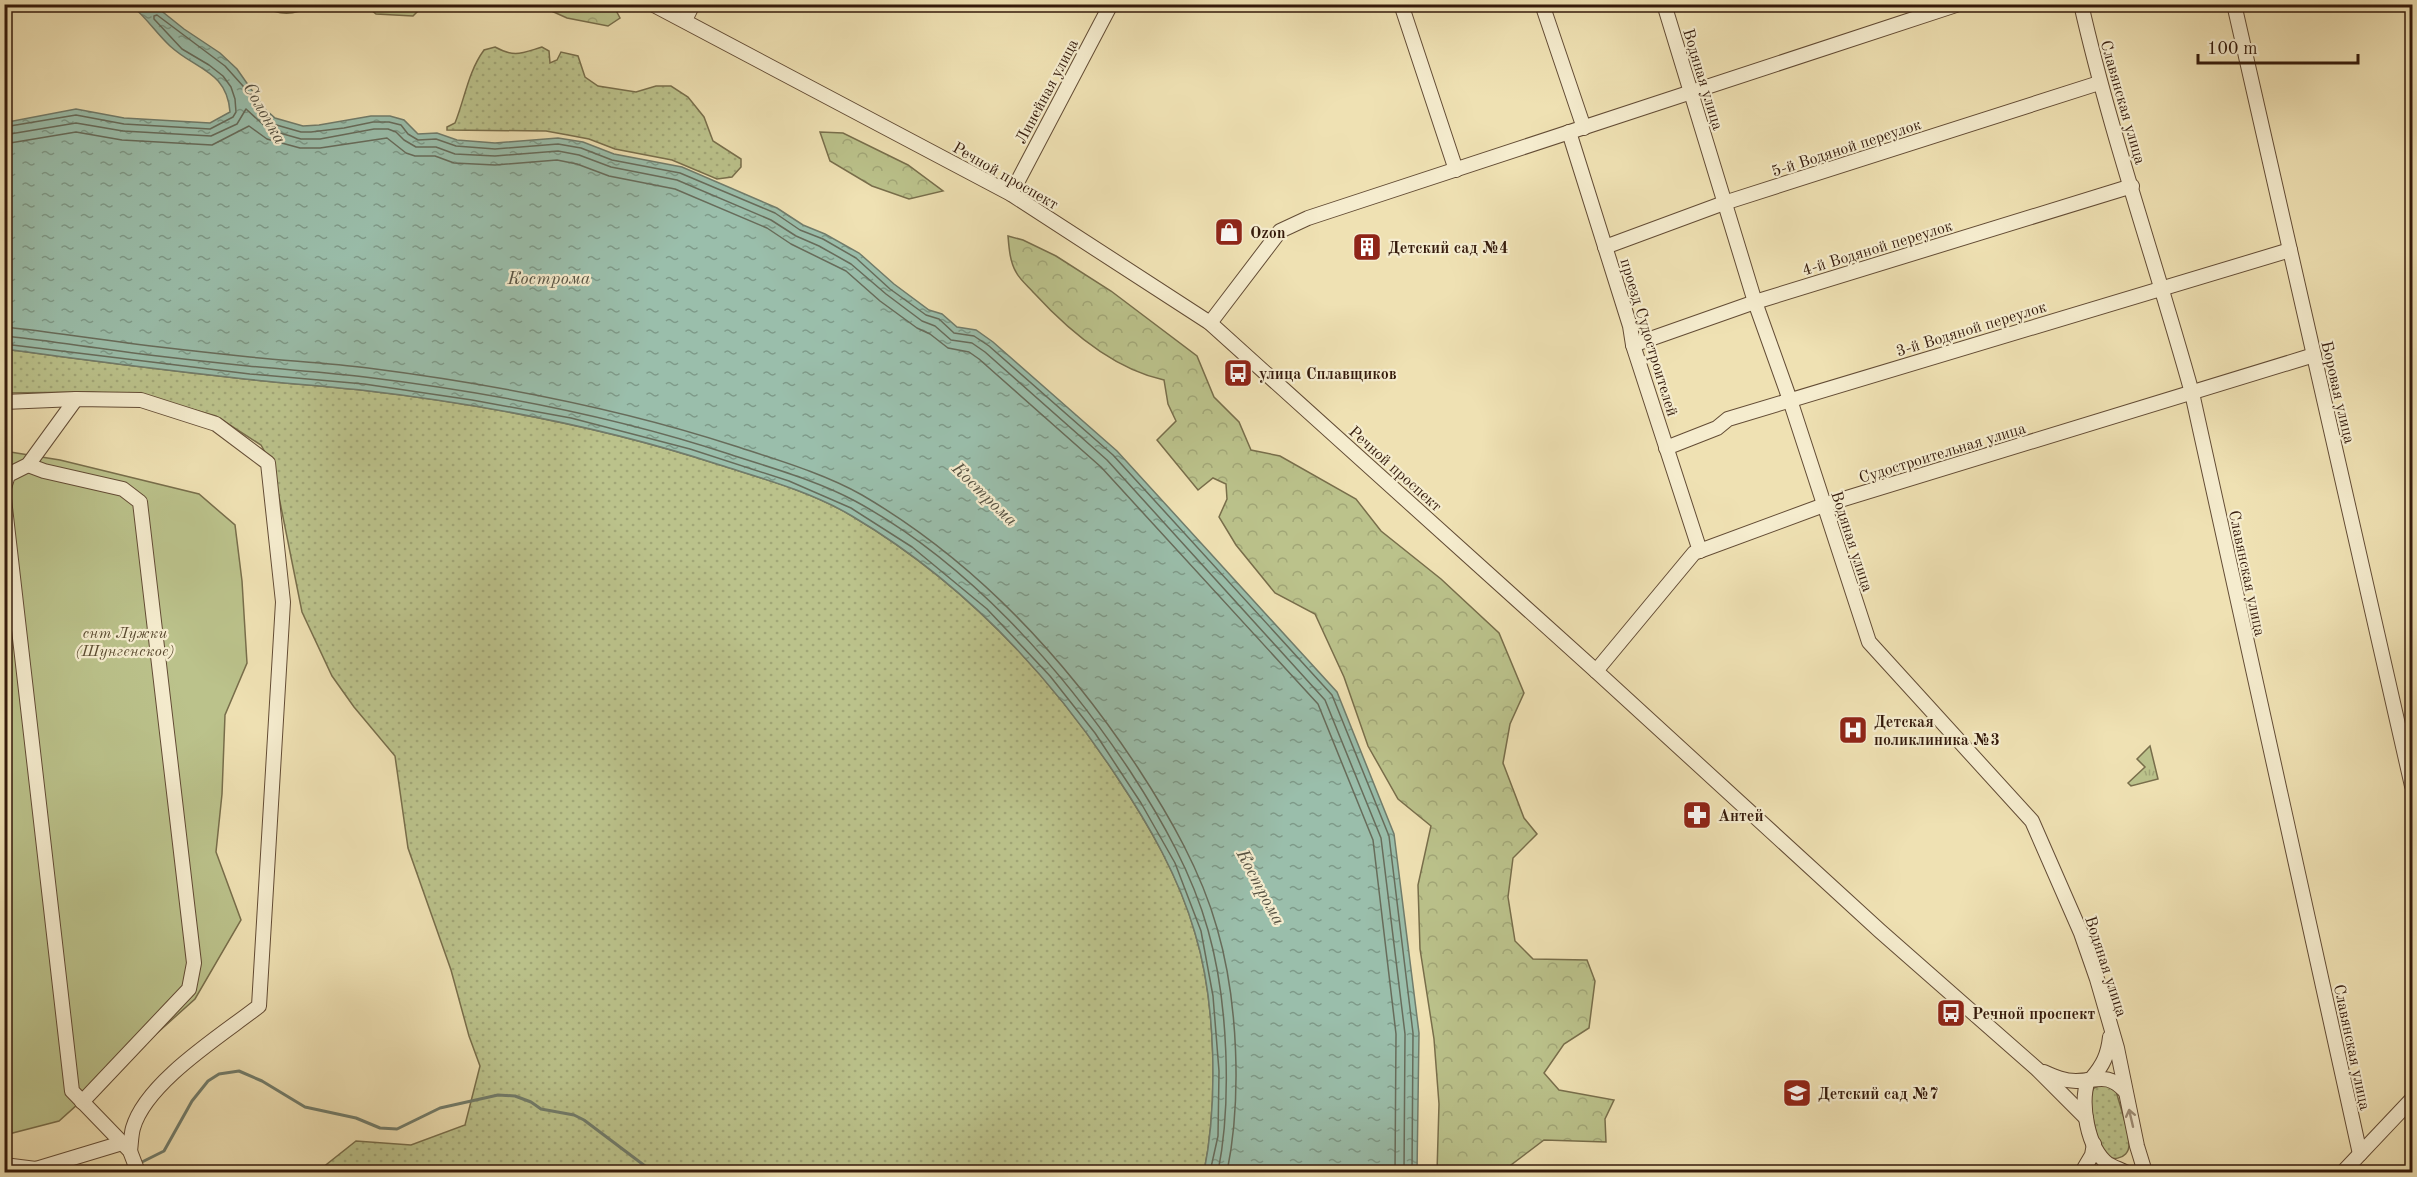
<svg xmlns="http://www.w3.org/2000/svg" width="2417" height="1177" font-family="'Old Standard TT',serif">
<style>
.grass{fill:url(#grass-dots);stroke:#786e4b;stroke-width:1.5}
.forest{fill:url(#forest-crowns);stroke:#786e4b;stroke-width:1.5}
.park{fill:url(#park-tufts);stroke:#786e4b;stroke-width:1.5}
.garden{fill:#bbc28b;stroke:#786e4b;stroke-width:1.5}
.water{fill:url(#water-ripples);stroke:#717c6b;stroke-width:1.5}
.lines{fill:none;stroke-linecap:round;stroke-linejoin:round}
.shore{stroke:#676c5b;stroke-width:1.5}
.stream{stroke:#717c6b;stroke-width:3}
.minor-casing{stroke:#634c35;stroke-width:16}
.minor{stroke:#f5ecce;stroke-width:14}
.oneway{stroke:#9e8e76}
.labels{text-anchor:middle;stroke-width:4.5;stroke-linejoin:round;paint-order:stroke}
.street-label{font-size:16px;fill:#341a0b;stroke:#f5ecce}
.poi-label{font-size:16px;font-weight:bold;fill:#341a0b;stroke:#f5ecce;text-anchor:start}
.park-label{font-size:16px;font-style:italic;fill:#5c4c31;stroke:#f5ecce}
.water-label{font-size:18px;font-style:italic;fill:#585343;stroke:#f5ecce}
</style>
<defs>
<pattern id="grass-dots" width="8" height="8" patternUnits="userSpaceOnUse" patternTransform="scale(1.5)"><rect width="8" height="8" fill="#bbc28b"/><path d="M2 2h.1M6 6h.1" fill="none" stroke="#a1a677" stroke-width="1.8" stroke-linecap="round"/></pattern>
<pattern id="forest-crowns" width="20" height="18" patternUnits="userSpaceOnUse" patternTransform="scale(1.5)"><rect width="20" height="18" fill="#bbc28b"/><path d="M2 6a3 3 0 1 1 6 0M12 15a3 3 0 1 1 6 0" fill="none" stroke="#a1a677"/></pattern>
<pattern id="park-tufts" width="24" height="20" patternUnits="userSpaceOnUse" patternTransform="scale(1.5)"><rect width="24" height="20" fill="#bbc28b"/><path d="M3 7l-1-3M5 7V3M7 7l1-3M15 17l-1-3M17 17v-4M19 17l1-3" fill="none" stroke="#a1a677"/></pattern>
<pattern id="water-ripples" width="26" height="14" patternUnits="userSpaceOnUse" patternTransform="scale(1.5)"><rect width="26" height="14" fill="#9abeab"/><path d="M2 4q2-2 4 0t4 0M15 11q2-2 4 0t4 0" fill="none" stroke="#7e9a89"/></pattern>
</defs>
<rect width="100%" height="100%" fill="#efe1b3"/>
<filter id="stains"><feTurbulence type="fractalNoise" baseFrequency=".00333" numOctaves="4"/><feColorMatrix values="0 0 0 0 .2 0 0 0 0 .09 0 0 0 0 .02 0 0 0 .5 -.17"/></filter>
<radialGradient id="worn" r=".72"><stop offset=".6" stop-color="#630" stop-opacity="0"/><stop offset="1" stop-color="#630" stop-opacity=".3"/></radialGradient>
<g class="grass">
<path d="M 495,47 C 515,58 522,53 542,47 L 549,51 L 550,63 L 557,60 L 561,52 L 578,56 L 585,77 L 598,86 L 636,92 L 656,86 L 671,86 L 688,97 L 704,117 L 713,141 L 741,159 L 741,167 L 732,177 L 717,179 L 672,160 L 615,149 L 589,139 L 568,135 L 546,131 L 447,130 L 447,127 L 455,123 C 465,98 468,72 484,50 Z"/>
<path d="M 5,349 C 84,360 164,370 245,379 C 283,383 322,386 361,390 C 482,404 604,427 720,465 C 764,479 812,492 852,516 C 960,580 1048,672 1117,777 C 1149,825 1179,877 1195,933 C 1216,1002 1218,1103 1204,1172 L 317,1172 L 356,1141 L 411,1145 L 465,1125 L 480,1066 L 469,1036 L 451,970 L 408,848 L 395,756 L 354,707 L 332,676 L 302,612 L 273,467 L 261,445 L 216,416 L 141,395 L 89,392 L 5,393 Z"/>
<path d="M 2103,1084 L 2116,1091 C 2120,1106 2129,1130 2129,1145 C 2129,1160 2108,1163 2102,1151 C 2096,1140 2092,1110 2089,1097 L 2094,1088 Z"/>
</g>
<g class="forest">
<path d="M 260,5 L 313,5 C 293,16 280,16 260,5 Z"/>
<polygon points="365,5 424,5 413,16 376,14"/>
<polygon points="538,5 613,5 620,18 608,26 567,18"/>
<polygon points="820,132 843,133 908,165 943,191 909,199 872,186 830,161"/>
<path d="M 1008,236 L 1023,240 L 1056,256 L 1111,291 L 1197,356 L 1214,397 L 1239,422 L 1251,450 L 1280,456 L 1356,499 L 1381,531 L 1441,579 L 1499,633 L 1524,693 L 1510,724 L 1503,763 L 1524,818 L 1537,834 L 1513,858 L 1508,897 L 1515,941 L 1533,959 L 1587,960 L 1595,981 L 1589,1028 L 1564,1044 L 1544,1073 L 1559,1090 L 1614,1100 L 1605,1119 L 1606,1142 L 1544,1140 L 1511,1165 L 1514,1172 L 1437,1172 L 1439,1104 L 1434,1039 L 1420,949 L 1418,885 L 1431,826 L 1398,799 L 1368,746 L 1344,677 L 1315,614 L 1275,593 L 1236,545 L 1219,517 L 1227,499 L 1226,484 L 1213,478 L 1198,490 L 1157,440 L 1176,421 L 1168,404 L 1164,380 C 1113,369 1068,330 1034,293 C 1029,287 1020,280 1016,272 C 1010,262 1009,248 1008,236 Z"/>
</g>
<polygon class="park" points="2150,746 2158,779 2131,786 2128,783 2145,767 2137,759"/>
<polygon class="garden" points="4,451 60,460 199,494 235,525 242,581 247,663 225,715 222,794 216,852 241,920 195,999 59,1121 5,1135"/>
<path class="water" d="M 131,5 L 154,5 L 184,29 L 220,53 L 237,69 L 265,109 L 275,118 L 303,126 L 319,125 L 371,116 L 390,116 L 404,120 L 418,134 L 437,133 L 457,140 L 495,143 L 558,138 L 583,142 L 614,154 L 682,167 L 777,208 L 803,225 L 825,234 L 859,253 L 894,284 L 929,310 L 942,314 L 957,327 L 976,330 L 993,342 L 1117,451 L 1337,692 L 1394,834 L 1419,1033 L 1417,1172 L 1204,1172 C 1218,1103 1216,1002 1195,933 C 1179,877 1149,825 1117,777 C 1048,672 960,580 852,516 C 812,492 764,479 720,465 C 604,427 482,404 361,390 C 322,386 283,383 245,379 C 164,370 84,360 5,349 L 5,121 L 8,122 L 76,109 L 124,118 L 210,123 L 230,112 C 227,71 196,70 170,46 C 156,33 146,17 131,5 Z"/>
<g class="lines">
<g class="shore">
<polyline points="4,127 76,115 124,124 210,129 233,117 236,112 235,99 231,87 223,76 209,65 182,49 154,19 154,16 157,15 225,66 243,86 260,113 273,124 301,132 311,132 344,128 373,122 389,122 401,125 408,134 418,140 436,139 456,146 495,149 558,144 581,148 612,160 680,173 775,213 800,230 823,239 856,258 890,289 926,315 939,319 954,333 974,336 989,346 1113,455 1332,695 1389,836 1413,1033 1412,1172"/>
<polyline points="4,135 76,123 123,131 211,136 237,124 246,109 269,130 301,139 320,139 374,129 388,129 396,132 404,140 416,147 436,147 455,154 495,156 558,151 579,155 611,167 677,180 771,220 796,236 819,246 851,264 886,294 922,321 935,326 951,340 972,343 985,352 1107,460 1325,700 1381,838 1405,1034 1404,1172"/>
<polyline points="4,144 76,132 122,140 212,145 249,126 267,139 300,148 320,148 387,138 406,153 415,156 435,156 454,163 495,165 557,160 577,164 609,176 675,189 767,228 791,244 846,271 880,301 917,328 930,334 948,348 969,352 979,359 1101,467 1318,704 1373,840 1396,1034 1395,1172"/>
<path d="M 4,327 C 38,330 72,336 106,340 C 154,347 202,352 250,357 C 289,361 329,363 368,368 C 493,384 616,407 735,446 C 777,460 823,473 862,495 C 975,561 1066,659 1138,768 C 1170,817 1201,871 1217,928 C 1238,1000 1242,1099 1227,1172"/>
<path d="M 4,336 C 38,339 72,345 105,349 C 152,356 200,361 248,366 C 287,370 326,372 365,377 C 488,392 611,415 729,454 C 771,468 816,480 855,501 C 966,561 1061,667 1130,771 C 1162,820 1192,873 1208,930 C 1228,1000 1232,1102 1218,1172"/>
<polyline points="4,344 250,374 364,384 472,400 571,418 690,449 789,481 851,508 912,547 987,609 1050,676 1095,733 1141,803 1175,863 1201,931 1213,996 1219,1071 1218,1136 1210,1172"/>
</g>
<g class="stream">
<polyline points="140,1163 164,1151 192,1101 208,1081 219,1074 239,1071 262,1081 305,1107 356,1118 380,1128 397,1129 440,1108 498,1095 515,1096 531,1102 541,1109 574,1115 584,1120 653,1172"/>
<polyline points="122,1172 131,1168"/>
</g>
<g class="minor-casing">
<g id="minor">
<polyline points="652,4 1011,194 1210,323 1596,671 1880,931 2037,1069 2086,1118"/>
<polyline points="1401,4 1456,170"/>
<polyline points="1542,4 1584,128"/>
<polyline points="1664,4 1755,302 1790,400 1869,642 2032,821 2081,933 2097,979 2117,1048 2137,1146 2145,1172"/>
<path d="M 2081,4 C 2111,136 2156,263 2192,393 L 2360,1154"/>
<polyline points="2234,4 2412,786"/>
<polyline points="685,20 693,4"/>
<polyline points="1569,132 1630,326 1633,345 1700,551"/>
<polyline points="1011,194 1111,4"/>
<polyline points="1605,247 1724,203 2099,83"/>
<polyline points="1210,323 1280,231 1308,218 1959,4"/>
<polyline points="1633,345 1755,302 2132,186"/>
<path d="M 4,402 L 76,399 L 141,400 L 216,424 L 268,463 L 283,602 L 259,1006 C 222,1035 146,1082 133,1128 C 131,1135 131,1144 130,1151"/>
<polyline points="1666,448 1717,428 1728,419 2290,250"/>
<polyline points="28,465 44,471 123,489 140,502 194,963 189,989 82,1102"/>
<polyline points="4,488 8,475 28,465 76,399"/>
<polyline points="4,499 72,1091 130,1151 138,1172"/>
<polyline points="1596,671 1694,553 1824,505 2314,355"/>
<path d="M 2044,1072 C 2055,1077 2064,1081 2076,1081 C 2098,1081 2107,1072 2125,1091"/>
<path d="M 2092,1078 C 2103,1065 2108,1055 2110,1037"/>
<path d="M 2088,1080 C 2080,1103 2087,1148 2108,1164 C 2113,1167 2119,1169 2125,1172"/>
<polyline points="4,1165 36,1169 122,1143"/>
<polyline points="2082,1172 2092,1155 2094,1144"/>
<polyline points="2343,1172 2412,1099"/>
</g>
</g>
<use href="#minor" class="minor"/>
</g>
<defs><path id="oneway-shaft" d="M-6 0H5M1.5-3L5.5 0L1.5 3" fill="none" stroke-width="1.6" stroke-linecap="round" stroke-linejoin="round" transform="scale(1.5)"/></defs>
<use class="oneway" href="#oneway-shaft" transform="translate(2131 1118) rotate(-103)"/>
<defs>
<g id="shop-square" transform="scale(1.5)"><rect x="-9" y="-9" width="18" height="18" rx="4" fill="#8f2418" stroke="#f5ecce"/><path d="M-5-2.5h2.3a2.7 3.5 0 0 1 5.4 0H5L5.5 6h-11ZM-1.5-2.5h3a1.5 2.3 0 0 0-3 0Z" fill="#fff"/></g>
<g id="building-square" transform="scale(1.5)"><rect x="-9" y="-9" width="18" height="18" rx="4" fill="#8f2418" stroke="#f5ecce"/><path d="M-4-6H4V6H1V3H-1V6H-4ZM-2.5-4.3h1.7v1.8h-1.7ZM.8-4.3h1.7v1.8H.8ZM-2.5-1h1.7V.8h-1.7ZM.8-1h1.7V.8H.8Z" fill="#fff"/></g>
<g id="bus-square" transform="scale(1.5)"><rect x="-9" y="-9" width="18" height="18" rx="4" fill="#8f2418" stroke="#f5ecce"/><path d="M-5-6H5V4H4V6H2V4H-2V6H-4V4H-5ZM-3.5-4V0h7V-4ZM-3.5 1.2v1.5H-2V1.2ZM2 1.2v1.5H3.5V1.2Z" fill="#fff"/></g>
<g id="hospital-square" transform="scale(1.5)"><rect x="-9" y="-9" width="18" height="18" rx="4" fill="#8f2418" stroke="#f5ecce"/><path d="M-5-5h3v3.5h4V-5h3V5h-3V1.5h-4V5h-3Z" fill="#fff"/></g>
<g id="pharmacy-square" transform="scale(1.5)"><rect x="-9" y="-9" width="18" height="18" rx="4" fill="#8f2418" stroke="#f5ecce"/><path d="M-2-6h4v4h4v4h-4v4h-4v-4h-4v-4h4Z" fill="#fff"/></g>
<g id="school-square" transform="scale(1.5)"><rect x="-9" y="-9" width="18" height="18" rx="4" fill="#8f2418" stroke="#f5ecce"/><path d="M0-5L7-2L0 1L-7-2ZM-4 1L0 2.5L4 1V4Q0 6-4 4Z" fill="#fff"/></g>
</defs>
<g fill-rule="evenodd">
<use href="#shop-square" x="1229" y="232"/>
<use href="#building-square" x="1367" y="247"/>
<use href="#bus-square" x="1238" y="373"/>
<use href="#hospital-square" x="1853" y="730"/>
<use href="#pharmacy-square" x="1697" y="815"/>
<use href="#bus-square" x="1951" y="1013"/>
<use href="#school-square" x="1797" y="1093"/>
</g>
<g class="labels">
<g class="street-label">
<text transform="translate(1704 79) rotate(73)" y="6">Водяная улица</text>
<text transform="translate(1046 91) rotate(-62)" y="6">Линейная улица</text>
<text transform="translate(2124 102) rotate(74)" y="6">Славянская улица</text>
<text transform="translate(1846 147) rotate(-18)" y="6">5-й Водяной переулок</text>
<text transform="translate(1006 175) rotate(30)" y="6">Речной проспект</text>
<text transform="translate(1877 247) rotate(-17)" y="6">4-й Водяной переулок</text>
<text transform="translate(1971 328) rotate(-17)" y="6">3-й Водяной переулок</text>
<text transform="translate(1650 337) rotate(73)" y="6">проезд Судостроителей</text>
<text transform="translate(2339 392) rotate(77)" y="6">Боровая улица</text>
<text transform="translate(1942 452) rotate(-17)" y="6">Судостроительная улица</text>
<text transform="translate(1396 468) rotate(42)" y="6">Речной проспект</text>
<text transform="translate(1853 541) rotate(72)" y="6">Водяная улица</text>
<text transform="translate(2248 573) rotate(78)" y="6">Славянская улица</text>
<text transform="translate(2107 966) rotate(72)" y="6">Водяная улица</text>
<text transform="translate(2353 1047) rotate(78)" y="6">Славянская улица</text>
</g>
<g class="poi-label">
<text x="1250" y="238">Ozon</text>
<text x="1388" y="253">Детский сад №4</text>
<text x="1259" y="379">улица Сплавщиков</text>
<text x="1874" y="727">Детская<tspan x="1874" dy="18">поликлиника №3</tspan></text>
<text x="1718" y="821">Антей</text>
<text x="1972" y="1019">Речной проспект</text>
<text x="1818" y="1099">Детский сад №7</text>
</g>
<g class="park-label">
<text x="125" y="638">снт Лужки<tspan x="125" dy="18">(Шунгенское)</tspan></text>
</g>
<g class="water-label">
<text transform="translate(265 113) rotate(60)" y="6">Солонка</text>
<text x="549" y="284">Кострома</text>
<text transform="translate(985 494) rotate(44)" y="6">Кострома</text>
<text transform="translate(1261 887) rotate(62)" y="6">Кострома</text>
</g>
</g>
<rect width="2417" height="1177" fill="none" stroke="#efe1b3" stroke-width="24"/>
<rect x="6" y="6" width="2405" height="1165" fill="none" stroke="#341a0b" stroke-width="3"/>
<rect x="12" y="12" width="2393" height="1153" fill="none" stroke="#341a0b" stroke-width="1.5"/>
<path d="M2198 54v9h160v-9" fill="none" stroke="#341a0b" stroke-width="3"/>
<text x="2207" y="54" font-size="18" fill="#341a0b" stroke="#f5ecce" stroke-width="4.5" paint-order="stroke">100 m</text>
<rect width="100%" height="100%" filter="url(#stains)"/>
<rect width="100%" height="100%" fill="url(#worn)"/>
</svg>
